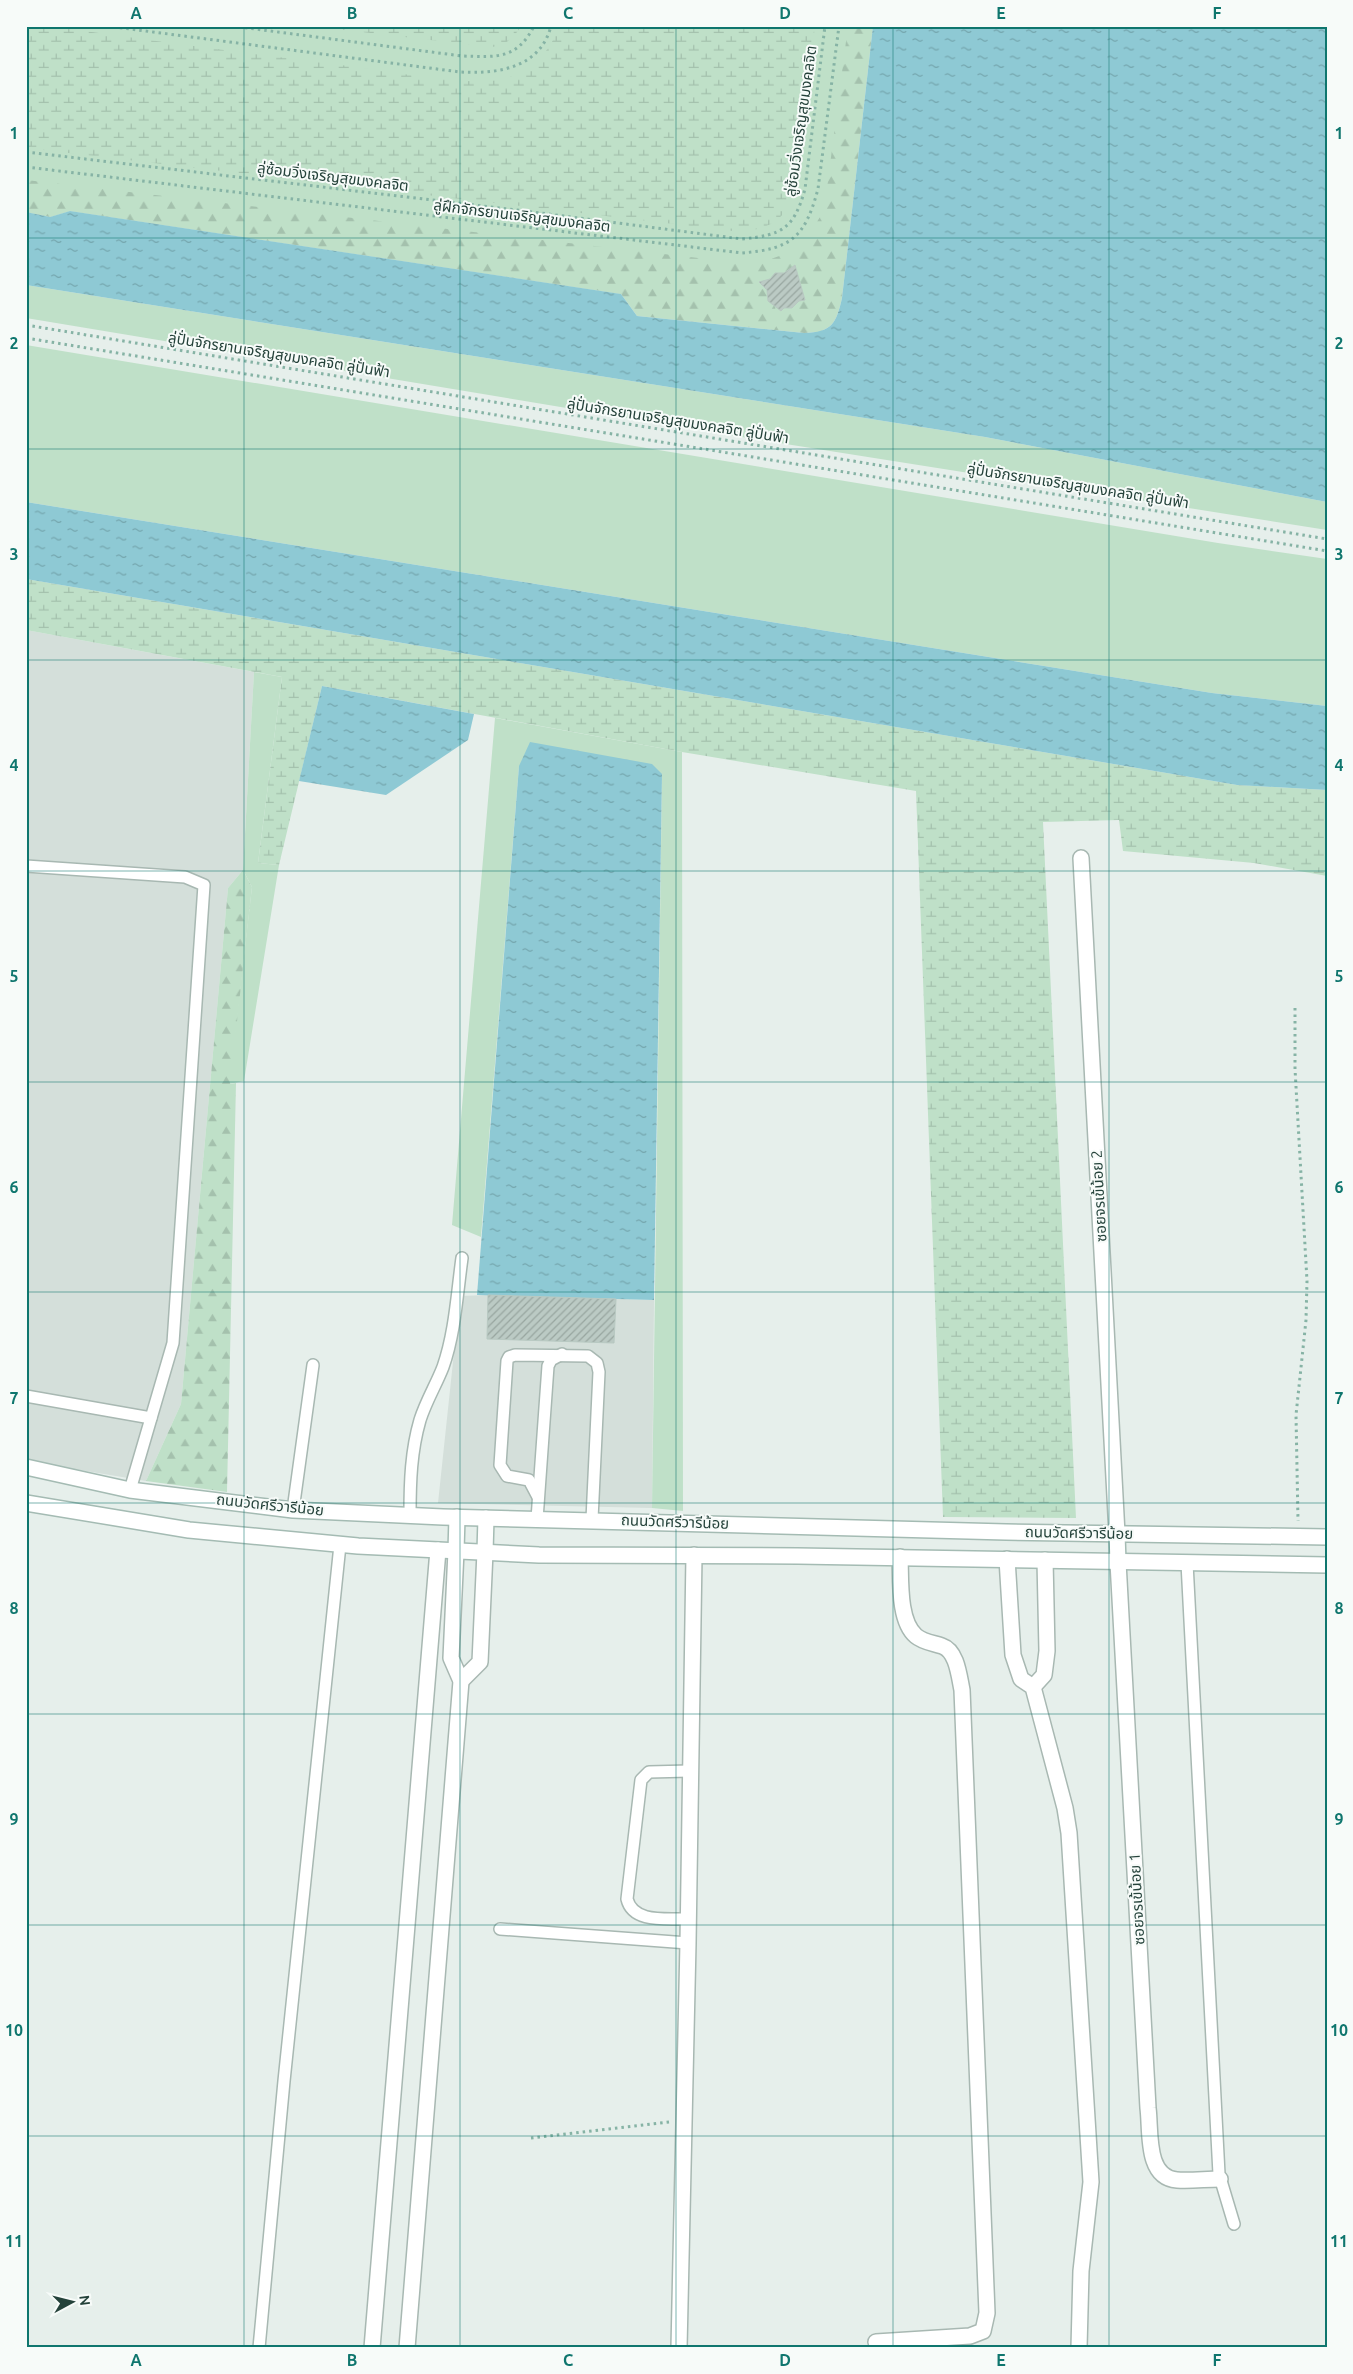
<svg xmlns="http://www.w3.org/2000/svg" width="1353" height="2374" font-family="Ubuntu,'Noto Sans Thai',sans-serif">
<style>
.built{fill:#d4dfda}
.grass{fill:#bfe0c8}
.forest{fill:url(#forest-firs);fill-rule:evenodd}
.wetland{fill:url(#wetland-marsh)}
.water{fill:url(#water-ripples)}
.building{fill:url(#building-hatch);stroke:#b8c9c2}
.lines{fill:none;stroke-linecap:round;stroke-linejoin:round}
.lane-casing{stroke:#a8b8b2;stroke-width:14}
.street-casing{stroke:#a8b8b2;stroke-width:18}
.secondary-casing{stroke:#a4bbb3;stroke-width:18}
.path{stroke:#86b3a5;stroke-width:3;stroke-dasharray:2.5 4;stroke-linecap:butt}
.lane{stroke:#fff;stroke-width:11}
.street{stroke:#fff;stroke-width:15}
.secondary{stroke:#fff;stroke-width:15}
.grid{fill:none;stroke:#0f766e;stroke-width:1;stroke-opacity:0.55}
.labels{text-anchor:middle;stroke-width:4;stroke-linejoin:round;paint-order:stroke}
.street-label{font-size:15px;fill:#24423a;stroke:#f7fbf9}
.neatline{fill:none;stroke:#0f766e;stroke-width:2}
.grid-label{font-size:16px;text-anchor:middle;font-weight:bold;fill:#0f766e}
</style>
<defs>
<pattern id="forest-firs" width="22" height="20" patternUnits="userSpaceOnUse" patternTransform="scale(1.25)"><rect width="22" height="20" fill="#bfe0c8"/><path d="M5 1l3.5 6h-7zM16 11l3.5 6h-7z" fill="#a4c1ad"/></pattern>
<pattern id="wetland-marsh" width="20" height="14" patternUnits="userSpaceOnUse" patternTransform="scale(1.25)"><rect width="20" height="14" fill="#bfe0c8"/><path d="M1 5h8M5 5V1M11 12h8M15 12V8" fill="none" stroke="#a4c1ad"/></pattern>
<pattern id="water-ripples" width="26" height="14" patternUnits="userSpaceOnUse" patternTransform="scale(1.25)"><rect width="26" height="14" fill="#8ec9d4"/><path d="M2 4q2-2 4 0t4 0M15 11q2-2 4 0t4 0" fill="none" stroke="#74a5ad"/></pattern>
<pattern id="building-hatch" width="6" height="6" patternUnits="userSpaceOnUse" patternTransform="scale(1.25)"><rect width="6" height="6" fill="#bbcac4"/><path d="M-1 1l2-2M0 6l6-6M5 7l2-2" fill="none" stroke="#98a6a0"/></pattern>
</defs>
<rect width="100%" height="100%" fill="#e6efeb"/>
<g class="built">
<polygon points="26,630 254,672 243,870 228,888 181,1404 146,1481 26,1461"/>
<polygon points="488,1295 654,1300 652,1508 438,1503 460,1296"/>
</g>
<g class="grass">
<polygon points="26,26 873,26 822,333 621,294 70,211 50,217 26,212"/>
<polygon points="26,285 985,437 1327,502 1327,530 717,433 26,318"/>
<polygon points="26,345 1218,543 1327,559 1327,706 1212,693 26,502"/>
<polygon points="254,672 282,677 258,863 279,865 244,1081 229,1084 252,887 243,870"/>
<polygon points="495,718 682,752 683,1511 652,1508 662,774 519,766 481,1237 452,1225"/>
</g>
<g class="forest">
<path d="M 848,26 L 873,26 L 842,298 C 836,324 832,332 804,333 L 637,316 L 621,294 L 70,211 L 50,217 L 26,212 L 26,180 L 724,261 L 744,263 L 768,260 L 785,254 L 805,241 L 820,217 L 827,188 ZM 775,273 L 797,275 L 808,300 L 799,301 L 792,308 L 784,308 L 776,316 L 775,306 L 768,301 C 767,289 768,282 775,273 Z"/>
<polygon points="243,870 252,887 230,1084 236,1083 227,1492 146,1481 181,1404 228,888"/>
</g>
<g class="wetland">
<path d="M 26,26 L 49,26 C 154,41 259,55 364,68 C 399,73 472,87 504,79 C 528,73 553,51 558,26 L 815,26 L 794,189 C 786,220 773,227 742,232 L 26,148 Z"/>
<path d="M 311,26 L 521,26 C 513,39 505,46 490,47 Z"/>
<polygon points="26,579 1237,785 1327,790 1327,876 1254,863 1123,851 1119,820 1043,822 1076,1518 943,1517 916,791 682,752 322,686 279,865 258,863 282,677 26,630"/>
</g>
<g class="water">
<path d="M 873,26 L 1327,26 L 1327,502 L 985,437 L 26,285 L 26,212 L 50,217 L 70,211 L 621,294 L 637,316 L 804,333 C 832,332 836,324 842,298 Z"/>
<polygon points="26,502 1212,693 1327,706 1327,790 1237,785 26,579"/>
<polygon points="322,686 474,714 468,740 386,795 299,781"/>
<polygon points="530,742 652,764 662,774 654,1300 477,1295 519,766"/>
</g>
<g class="building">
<polygon points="795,265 805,300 799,301 792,308 784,308 781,311 768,301 767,290 759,282 770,279 775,273 784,273"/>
<polygon points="488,1295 616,1299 614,1343 487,1339"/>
</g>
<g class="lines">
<g class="lane-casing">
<g id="lane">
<polyline points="26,866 185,877 204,885 173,1343 130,1490"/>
<polyline points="26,1396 151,1418"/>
<polyline points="538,1497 529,1480 507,1476 500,1465 507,1361 509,1357 515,1355 588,1356 597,1363 599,1372 592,1519"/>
<polyline points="293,1510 313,1365"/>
<path d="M 410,1514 C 410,1482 411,1451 420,1420 C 426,1401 436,1385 443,1367 C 455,1333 457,1294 462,1258"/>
<polyline points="537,1519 548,1366 551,1360 562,1354"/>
<polyline points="1187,1563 1219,2174 1234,2224"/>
<path d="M 688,1919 C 668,1918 633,1924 627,1899 L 641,1780 L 649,1772 L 689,1771"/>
<polyline points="500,1929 688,1943"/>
<polyline points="259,2348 284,2081 340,1545"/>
</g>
</g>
<g class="street-casing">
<g id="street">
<polyline points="1081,858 1117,1534"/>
<polyline points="1007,1559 1013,1655 1021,1679 1033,1687 1065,1808 1069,1833 1091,2182 1081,2271 1079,2348"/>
<path d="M 1118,1562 L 1148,2108 C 1151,2130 1145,2178 1177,2180 C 1191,2181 1206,2179 1220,2179"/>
<polyline points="461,1681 480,1662 485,1552"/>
<polyline points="1033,1687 1044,1675 1047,1651 1045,1560"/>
<path d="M 876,2342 L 970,2336 L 983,2331 L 987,2313 L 962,1690 C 959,1676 957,1651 942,1646 C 933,1643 923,1642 916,1636 C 898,1621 901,1579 900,1557"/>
<polyline points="372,2348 438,1550"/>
<polyline points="407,2348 461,1681 451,1658 456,1551"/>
<polyline points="679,2348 688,1943 694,1555"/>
</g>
</g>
<g class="secondary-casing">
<g id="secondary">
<polyline points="26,1467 130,1490 293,1510 443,1517 1006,1532 1327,1537"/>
<polyline points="26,1503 189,1530 358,1546 539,1555 798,1556 1327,1565"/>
<polyline points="1117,1534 1118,1562"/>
<polyline points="456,1551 457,1517"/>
<polyline points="485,1552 486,1518"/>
</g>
</g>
<g class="path">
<path d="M 107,26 L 460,72 C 496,74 540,69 551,26"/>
<path d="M 232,26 L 462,56 C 496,57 517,60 534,26"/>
<path d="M 26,152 L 517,210 L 742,239 C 782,235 794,229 805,189 L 825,26"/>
<path d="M 26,167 L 742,253 C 792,249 805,237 818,189 L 839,26"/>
<polyline points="26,325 1327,539"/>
<polyline points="26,338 1327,551"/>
<polyline points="1295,1008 1295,1069 1307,1281 1306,1320 1296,1415 1298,1521"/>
<polyline points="531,2138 669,2122"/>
</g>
<use href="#lane" class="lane"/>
<use href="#street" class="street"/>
<use href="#secondary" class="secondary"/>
</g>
<path class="grid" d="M 244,26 L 244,2348M 460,26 L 460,2348M 676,26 L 676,2348M 893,26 L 893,2348M 1109,26 L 1109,2348M 26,238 L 1327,238M 26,449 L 1327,449M 26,660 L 1327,660M 26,871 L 1327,871M 26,1082 L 1327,1082M 26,1292 L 1327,1292M 26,1503 L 1327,1503M 26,1714 L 1327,1714M 26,1925 L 1327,1925M 26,2136 L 1327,2136"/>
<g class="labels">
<g class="street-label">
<text transform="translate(801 121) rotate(-82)" y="5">ลู่ซ้อมวิ่งเจริญสุขมงคลจิต</text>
<text transform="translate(333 177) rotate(7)" y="5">ลู่ซ้อมวิ่งเจริญสุขมงคลจิต</text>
<text transform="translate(522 216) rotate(7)" y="5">ลู่ฝึกจักรยานเจริญสุขมงคลจิต</text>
<text transform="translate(279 355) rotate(9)" y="5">ลู่ปั่นจักรยานเจริญสุขมงคลจิต ลู่ปั่นฟ้า</text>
<text transform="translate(678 421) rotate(9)" y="5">ลู่ปั่นจักรยานเจริญสุขมงคลจิต ลู่ปั่นฟ้า</text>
<text transform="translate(1078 486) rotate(9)" y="5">ลู่ปั่นจักรยานเจริญสุขมงคลจิต ลู่ปั่นฟ้า</text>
<text transform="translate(1099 1196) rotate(-93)" y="5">ซอยจรเข้น้อย 2</text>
<text transform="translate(270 1505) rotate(6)" y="5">ถนนวัดศรีวารีน้อย</text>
<text transform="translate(675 1522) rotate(2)" y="5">ถนนวัดศรีวารีน้อย</text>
<text transform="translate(1079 1533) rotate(1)" y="5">ถนนวัดศรีวารีน้อย</text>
<text transform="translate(1137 1899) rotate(-93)" y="5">ซอยจรเข้น้อย 1</text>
</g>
</g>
<rect width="1353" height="2374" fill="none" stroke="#f7fbf9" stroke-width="55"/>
<g transform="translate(72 2302) rotate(83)" stroke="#f7fbf9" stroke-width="4" paint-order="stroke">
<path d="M0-4L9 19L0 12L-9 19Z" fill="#24423a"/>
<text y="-8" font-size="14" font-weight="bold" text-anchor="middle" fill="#24423a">N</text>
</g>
<rect x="28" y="28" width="1298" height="2318" class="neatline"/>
<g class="grid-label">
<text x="136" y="19">A</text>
<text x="352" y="19">B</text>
<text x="568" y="19">C</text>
<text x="785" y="19">D</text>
<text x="1001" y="19">E</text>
<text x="1217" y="19">F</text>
<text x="14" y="139">1</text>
<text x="1339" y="139">1</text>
<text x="14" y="349">2</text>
<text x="1339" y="349">2</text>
<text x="14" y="560">3</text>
<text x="1339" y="560">3</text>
<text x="14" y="771">4</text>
<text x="1339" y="771">4</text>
<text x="14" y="982">5</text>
<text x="1339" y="982">5</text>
<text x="14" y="1193">6</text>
<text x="1339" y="1193">6</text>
<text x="14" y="1404">7</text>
<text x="1339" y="1404">7</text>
<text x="14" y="1614">8</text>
<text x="1339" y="1614">8</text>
<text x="14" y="1825">9</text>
<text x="1339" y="1825">9</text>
<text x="14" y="2036">10</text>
<text x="1339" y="2036">10</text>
<text x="14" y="2247">11</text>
<text x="1339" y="2247">11</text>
<text x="136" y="2366">A</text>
<text x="352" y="2366">B</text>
<text x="568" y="2366">C</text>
<text x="785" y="2366">D</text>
<text x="1001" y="2366">E</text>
<text x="1217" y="2366">F</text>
</g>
</svg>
